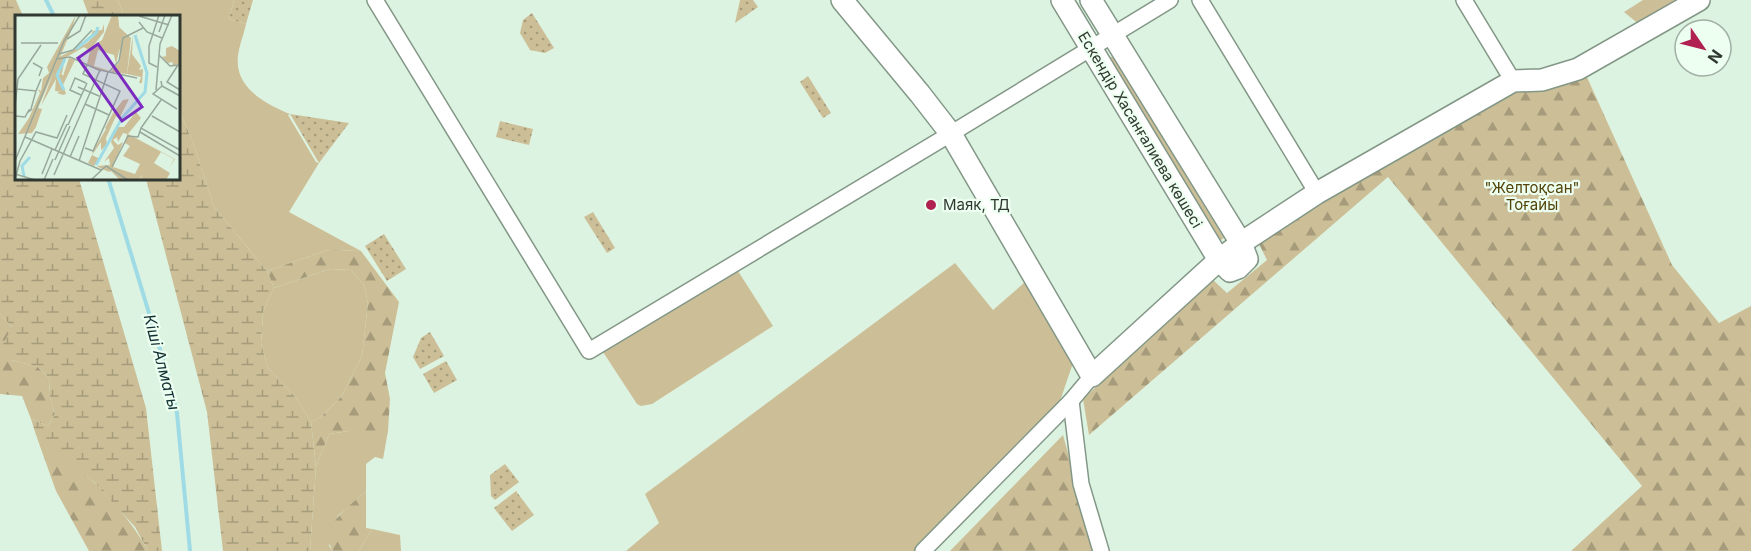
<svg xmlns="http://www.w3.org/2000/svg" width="1751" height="551" font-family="Inter,sans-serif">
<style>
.green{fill:#ccbf97}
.forest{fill:url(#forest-firs)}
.wetland{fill:url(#wetland-marsh)}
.park{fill:url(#park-dots)}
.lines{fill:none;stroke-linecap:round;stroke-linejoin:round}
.stream{stroke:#9fdbe5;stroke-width:4}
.street-casing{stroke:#839787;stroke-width:18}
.secondary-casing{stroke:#839787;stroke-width:24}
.street{stroke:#fff;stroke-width:15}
.secondary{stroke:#fff;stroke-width:21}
.poi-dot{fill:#b02051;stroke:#edfff0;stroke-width:2}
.labels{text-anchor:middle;stroke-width:4.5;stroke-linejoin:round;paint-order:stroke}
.street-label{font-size:15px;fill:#303831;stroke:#edfff0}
.park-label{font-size:15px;fill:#53440b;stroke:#edfff0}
.poi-label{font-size:15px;fill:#303831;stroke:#edfff0;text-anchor:start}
.water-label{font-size:16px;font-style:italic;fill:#113034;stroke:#edfff0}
.inset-river{fill:none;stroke:#9fdbe5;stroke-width:3}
.inset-road{fill:none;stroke:#98a89b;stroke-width:1.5}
.view{fill:#7b2cbf;fill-opacity:0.15;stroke:#7b2cbf;stroke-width:3}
.inset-edge{fill:none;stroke:#303831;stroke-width:3}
</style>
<defs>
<pattern id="forest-firs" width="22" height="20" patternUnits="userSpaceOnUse" patternTransform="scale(1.5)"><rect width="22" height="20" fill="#ccbf97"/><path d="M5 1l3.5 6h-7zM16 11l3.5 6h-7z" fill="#a69c7c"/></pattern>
<pattern id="wetland-marsh" width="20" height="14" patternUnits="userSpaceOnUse" patternTransform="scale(1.5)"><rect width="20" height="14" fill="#ccbf97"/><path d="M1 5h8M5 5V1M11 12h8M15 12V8" fill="none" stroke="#a69c7c"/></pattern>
<pattern id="park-dots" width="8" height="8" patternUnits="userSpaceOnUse" patternTransform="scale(1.5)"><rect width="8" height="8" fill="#ccbf97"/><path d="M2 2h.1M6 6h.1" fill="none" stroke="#a69c7c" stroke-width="1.8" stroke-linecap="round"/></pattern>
</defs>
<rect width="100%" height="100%" fill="#ddf3e1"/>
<g class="green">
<path d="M 118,0 L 234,0 L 229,19 L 246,24 C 244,34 239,46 238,56 C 234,88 266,104 290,114 L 288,115 L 316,162 L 319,163 L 289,212 L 361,251 L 328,250 L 267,271 L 214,207 L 193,142 L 179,110 L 178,16 L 124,16 Z"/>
<polygon points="1643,0 1680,0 1640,25 1624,12"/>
<polygon points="1113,56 1224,238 1214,244 1105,61"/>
<polygon points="955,263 993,310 1025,282 1073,363 1060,401 915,551 626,551 659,523 645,494"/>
<polygon points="330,269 351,270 364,285 368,303 362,356 341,397 321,417 311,422 297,399 268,368 261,344 263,312 274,288"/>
<polygon points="738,271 773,326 652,404 641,406 637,404 603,352"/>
<polygon points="349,431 388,431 383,459 375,457 366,464 366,491 338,516 329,546 333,551 310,551 316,467 329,434"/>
<polygon points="372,529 400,535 401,551 359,551"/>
</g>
<g class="forest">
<polygon points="1586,75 1672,265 1719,323 1751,306 1751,551 1571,551 1642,486 1388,177 1089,435 1083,399 1212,279 1227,293 1267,260 1257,240 1514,89"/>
<polygon points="328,250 361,251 399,302 385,373 390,399 388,431 349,431 329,434 316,467 311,422 321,417 341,397 362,356 368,303 364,285 351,270 330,269 274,288 267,271"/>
<polygon points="0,314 12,327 11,360 38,367 50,379 49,394 55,414 48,426 31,419 22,396 0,394"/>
<path d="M 36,435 C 80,467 122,503 148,551 L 89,551 L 56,491 Z"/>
<polygon points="1063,435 1095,551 950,551"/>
<path d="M 366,491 L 366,528 L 372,529 L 359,551 L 333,551 C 317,527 351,505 366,491 Z"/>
</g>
<g class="wetland">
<polygon points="0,0 16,0 23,16 16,16 16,178 79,179 146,408 162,551 148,551 135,527 94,482 36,435 31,419 48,426 55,414 49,394 50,379 38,367 11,360 2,346 12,327 0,314"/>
<polygon points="83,0 118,0 124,16 89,16"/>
<polygon points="179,110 193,142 214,207 267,271 274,288 263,312 261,344 268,368 297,399 311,422 316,467 310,551 223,551 207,412 146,179 178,178"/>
</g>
<g class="park">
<polygon points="234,0 253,0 246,24 229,19"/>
<polygon points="740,0 753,0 758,7 735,23"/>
<polygon points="532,13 554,48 545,53 530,50 520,33 523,20"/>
<polygon points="808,76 831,113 823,118 800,82"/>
<polygon points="290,114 349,123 319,163"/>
<polygon points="500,121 533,129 529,145 496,137"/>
<polygon points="593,212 615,248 607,253 584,217"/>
<polygon points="384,234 406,269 387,281 365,246"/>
<polygon points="430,332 444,356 420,369 413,357 421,338"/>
<polygon points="446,361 457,380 434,393 423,374"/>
<polygon points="505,464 519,482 495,500 491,496 490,475"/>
<polygon points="516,491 534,515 512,531 494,508"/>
</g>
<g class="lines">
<g class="stream">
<polyline points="46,0 54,16"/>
<polyline points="108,178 169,379 177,413 190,551"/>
</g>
<g class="street-casing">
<g id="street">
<polyline points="375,0 589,351 942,139 1170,0"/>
<polyline points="1200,0 1317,193"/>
<polyline points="1464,0 1513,81"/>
<polyline points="1071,401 1081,484 1101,551"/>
<polyline points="923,551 1071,401 1092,376"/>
</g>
</g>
<g class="secondary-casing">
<g id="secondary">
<polyline points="842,0 920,94 951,134 1092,376 1219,260 1241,243 1317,193 1513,81 1542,80 1578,69 1699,0"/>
<polyline points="1062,0 1219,260 1230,271 1238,268 1247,259 1241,243 1091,0"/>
</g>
</g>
<use href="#street" class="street"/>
<use href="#secondary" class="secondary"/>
</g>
<circle class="poi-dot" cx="931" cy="205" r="6"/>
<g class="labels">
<g class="street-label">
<text transform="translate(1140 130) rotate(59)" y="5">Ескендір Хасанғалиева көшесі</text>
</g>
<g class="park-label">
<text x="1532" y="193">"Желтоқсан"<tspan x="1532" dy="17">Тоғайы</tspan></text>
</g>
<g class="poi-label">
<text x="943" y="210">Маяк, ТД</text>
</g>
<g class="water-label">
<text transform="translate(162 362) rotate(75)" y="6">Кіші Алматы</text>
</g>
</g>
<g transform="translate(15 15)">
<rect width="165" height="165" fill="#ddf3e1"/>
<path d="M 118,20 L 117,39 L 126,51 L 124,55 L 128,54 L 127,68 L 124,68 L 126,62 L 112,59 ZM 54,43 L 60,45 L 48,70 L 51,79 L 48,80 L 42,78 L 48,75 L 44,74 L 47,68 L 42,62 L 46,58 L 48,61 ZM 114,84 L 104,104 L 101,101 L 91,123 L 92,130 L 86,135 L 86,127 L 77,140 L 85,144 L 79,151 L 73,148 L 77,140 L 78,136 L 91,114 L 90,113 L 98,98 L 108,85 ZM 121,97 L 126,103 L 113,119 L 160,144 L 155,152 L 159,144 L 146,137 L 139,148 L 155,158 L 151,165 L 125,165 L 128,159 L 124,165 L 105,165 L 96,156 L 94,157 L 85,153 L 82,151 L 95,150 L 94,143 L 89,147 L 99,133 L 96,127 L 102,112 L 109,112 ZM 108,118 L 112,119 L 110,128 L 115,131 L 108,141 L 125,149 L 120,159 L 98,152 L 108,127 L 103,130 L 98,125 L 105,120 L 102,122 L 103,127 Z" fill="#ccbf97" fill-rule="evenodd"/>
<path d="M 61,0 L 57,14 L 23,93 L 27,94 L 21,112 L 17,118 L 3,119 L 14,103 L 25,78 L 23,74 L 26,76 L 28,63 L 34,58 L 32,52 ZM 97,0 L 103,0 L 106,28 L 101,49 L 99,40 L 83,35 L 79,51 L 95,56 L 84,55 L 72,49 L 75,36 L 69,32 L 50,43 L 47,58 L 41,60 L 48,77 L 40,76 L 41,64 L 26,91 L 44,42 L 72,28 L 83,17 L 74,24 L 78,16 L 87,15 L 89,9 L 89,17 L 78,31 L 87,25 ZM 104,12 L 116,23 L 112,59 L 96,57 L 105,46 Z" fill="#ccbf97"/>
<path d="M 157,31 L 165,36 L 165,49 L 157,51 L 158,47 L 153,48 L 147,42 L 151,41 L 151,33 Z" fill="#ccbf97"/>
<path class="inset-river" d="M 61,34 L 81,18 L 83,12M 49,75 L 42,60 L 50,44M 81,150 L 107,103 L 130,77 L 132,58 L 120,20M 9,161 L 7,151 L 15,142"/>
<path class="inset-road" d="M 124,1 L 154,10M 124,7 L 132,17 L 147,23M 144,17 L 150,0M 52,24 L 65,16 L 71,0M 6,28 L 43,28M 44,39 L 58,35 L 77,15M 144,40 L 155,51 L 164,50M 42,44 L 55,42 L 86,56M 18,48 L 27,53 L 24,61M 163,50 L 152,67 L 165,75M 142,52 L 134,48 L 134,31 L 144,0M 94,57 L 104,46 L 108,23 L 128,13M 146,66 L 147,71 L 138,79 L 162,94M 147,71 L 165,81M 63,72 L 84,81M 2,74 L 21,76 L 26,64M 141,75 L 145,29 L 157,0M 66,80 L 55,75 L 60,63 L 71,68M 70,89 L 94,100M 0,91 L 3,64 L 26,30M 16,94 L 21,76M 0,101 L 10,102 L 14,95 L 16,95 L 12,98M 137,101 L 165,117M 53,110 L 72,68M 126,113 L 146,85M 125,117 L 165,141M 10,122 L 86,155M 70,133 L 78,136 L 105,76 L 68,59 L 72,50M 40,135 L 52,109M 55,142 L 64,121M 40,145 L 55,111M 0,146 L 49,26 L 65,0M 64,146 L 93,57M 97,152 L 113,121 L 123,122 L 126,113 L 165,135M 0,159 L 20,165M 27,159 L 37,134M 39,160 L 85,55 L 122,63M 0,164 L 5,146 L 21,117 L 42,123 L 52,100M 29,165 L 38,144M 76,165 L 91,151 L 113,165"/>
<path class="view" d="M 83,29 L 127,92 L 107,106 L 63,43 Z"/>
<rect width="165" height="165" class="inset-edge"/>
</g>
<g transform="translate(1703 48) rotate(125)"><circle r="28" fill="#edfff0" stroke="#a1afa4" stroke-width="1.5"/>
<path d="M0-4.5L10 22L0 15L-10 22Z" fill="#b02051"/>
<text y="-9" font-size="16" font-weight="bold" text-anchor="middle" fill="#303831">N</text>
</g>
</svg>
